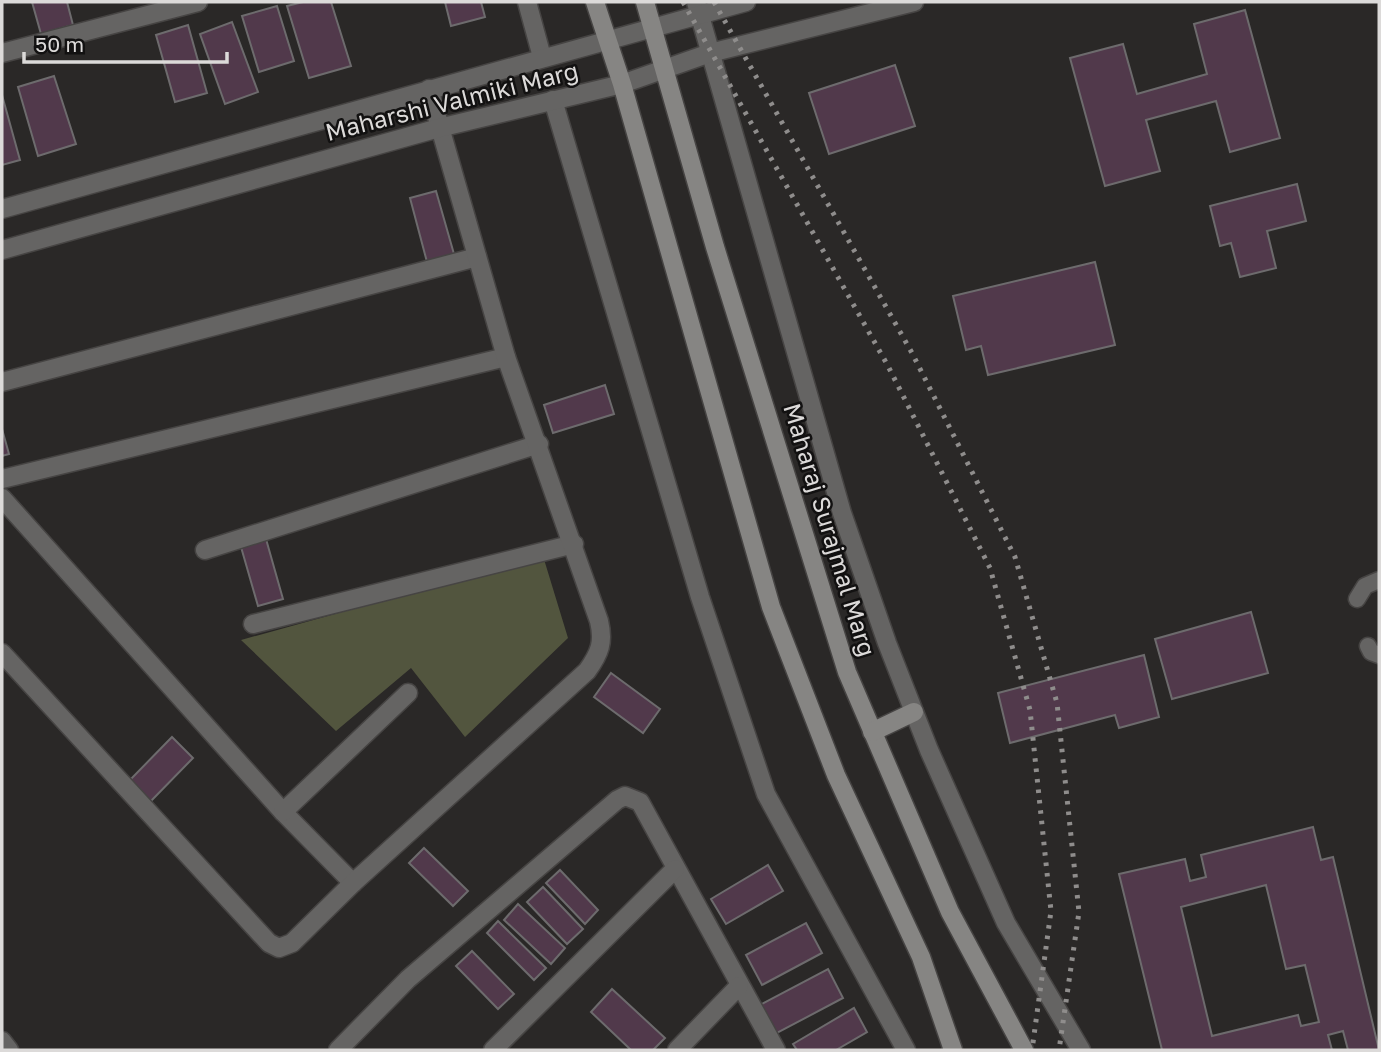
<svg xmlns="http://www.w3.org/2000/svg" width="1381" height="1052" font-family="'Golos Text',sans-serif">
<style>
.green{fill:#52553e}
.building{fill:#51394b;stroke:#6d6b6d;stroke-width:2;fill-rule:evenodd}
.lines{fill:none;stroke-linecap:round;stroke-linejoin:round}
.service-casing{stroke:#464443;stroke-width:19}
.minor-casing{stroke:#464443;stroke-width:21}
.tertiary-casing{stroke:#464443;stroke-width:21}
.secondary-casing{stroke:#464443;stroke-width:21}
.service{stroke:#656463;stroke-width:16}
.minor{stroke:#656463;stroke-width:18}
.tertiary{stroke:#656463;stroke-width:18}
.secondary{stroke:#868583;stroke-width:18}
.rail{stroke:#8f8d8c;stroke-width:5;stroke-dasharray:3.5 7;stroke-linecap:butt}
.labels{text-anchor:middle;stroke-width:5;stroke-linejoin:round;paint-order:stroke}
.street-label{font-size:24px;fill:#dcdad9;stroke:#121111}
</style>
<rect width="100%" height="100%" fill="#2a2827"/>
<polygon class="green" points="543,556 568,638 465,737 411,668 336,731 241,640"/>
<g class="building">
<polygon points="32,2 67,2 73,25 41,34"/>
<polygon points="303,2 331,2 351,66 309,78 287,6"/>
<polygon points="445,2 481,2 485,17 451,26"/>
<polygon points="277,6 294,61 259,72 242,16"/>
<polygon points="1245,10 1280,138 1230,152 1216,101 1146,120 1160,171 1105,186 1070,58 1123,44 1137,94 1207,74 1194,24"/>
<polygon points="232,22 258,92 225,104 200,34"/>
<polygon points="188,25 207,93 175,102 156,35"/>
<polygon points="895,65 915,126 829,154 809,93"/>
<polygon points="54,76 76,144 38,156 18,87"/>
<polygon points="2,95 20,160 2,165"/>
<polygon points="1297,184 1306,221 1267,231 1276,268 1240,277 1231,243 1220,246 1210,206"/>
<polygon points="436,191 454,254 427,262 410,198"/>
<polygon points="1095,262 1115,345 988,375 981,346 966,350 953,296"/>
<polygon points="605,385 614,414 553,433 544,405"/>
<polygon points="2,429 9,454 2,456"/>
<polygon points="266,539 283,599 258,606 241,547"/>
<polygon points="1251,612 1268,673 1172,699 1155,639"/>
<polygon points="1144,655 1159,717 1119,728 1115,715 1010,743 998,693"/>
<polygon points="611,673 660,709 643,733 594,697"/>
<polygon points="172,737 193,758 149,803 128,782"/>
<path d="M 1313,827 L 1321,860 L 1333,857 L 1379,1050 L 1348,1050 L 1343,1031 L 1328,1035 L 1332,1050 L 1162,1050 L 1119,874 L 1185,859 L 1190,881 L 1206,877 L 1201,855 ZM 1266,885 L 1286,969 L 1305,965 L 1319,1022 L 1301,1026 L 1298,1015 L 1212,1036 L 1181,907 Z"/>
<polygon points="424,848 468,891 453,906 409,863"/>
<polygon points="768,865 783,891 726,924 711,899"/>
<polygon points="560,870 598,910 585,924 546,883"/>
<polygon points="543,887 583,929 567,944 527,902"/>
<polygon points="518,904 565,948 551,964 504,920"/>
<polygon points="498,921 546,968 534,980 487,933"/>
<polygon points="806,923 822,953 762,985 746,955"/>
<polygon points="472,951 514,994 498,1009 456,966"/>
<polygon points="828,969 843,998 775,1034 760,1005"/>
<polygon points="612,989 665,1038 653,1050 631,1050 591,1012"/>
<polygon points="854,1008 867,1032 836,1050 797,1050 793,1044"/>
</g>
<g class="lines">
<g class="service-casing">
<g id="service">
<polyline points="1357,599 1365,586 1379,580"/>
<polyline points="1368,646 1371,652 1379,655"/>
</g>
</g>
<g class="minor-casing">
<g id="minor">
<polyline points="527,2 542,57"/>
<polyline points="696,2 842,513 887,643 929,750 1006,923 1081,1050"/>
<polyline points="2,53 198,2"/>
<polyline points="553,100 700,597 766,794 906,1050"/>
<polyline points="2,382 477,257"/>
<polyline points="2,479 506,357"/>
<polyline points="2,498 283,812 353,883"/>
<polyline points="205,550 539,444"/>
<polyline points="253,624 574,544"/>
<path d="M 2,653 L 269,943 L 279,948 L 292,943 L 353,883 L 587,671 C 600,653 604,642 599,621 L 506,357 L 429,89"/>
<polyline points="283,812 408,693"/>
<polyline points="2,1041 9,1050"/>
<polyline points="338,1050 408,979 617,800 625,796 640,802 776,1050"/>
<polyline points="493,1050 675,869"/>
<polyline points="677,1050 739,986"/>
</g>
</g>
<g class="tertiary-casing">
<g id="tertiary">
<polyline points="2,209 746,2"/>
<polyline points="2,250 439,128 622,84 710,53 914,2"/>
</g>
</g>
<g class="secondary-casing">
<g id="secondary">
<polyline points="595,2 622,84 771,607 836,775 921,957 953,1050"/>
<polyline points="645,2 715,247 847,672 950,912 1024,1050"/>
<polyline points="872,732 914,712"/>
</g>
</g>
<use href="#service" class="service"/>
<use href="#minor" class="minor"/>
<use href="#tertiary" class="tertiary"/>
<use href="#secondary" class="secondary"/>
<g class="rail">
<polyline points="683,2 888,366 990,568 1030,710 1051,911 1032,1050"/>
<polyline points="714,2 912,353 1015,557 1057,703 1079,912 1059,1050"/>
</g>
</g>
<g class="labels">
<g class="street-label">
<text transform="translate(452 102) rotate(-14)" y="8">Maharshi Valmiki Marg</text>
<text transform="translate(829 530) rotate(73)" y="8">Maharaj Surajmal Marg</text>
</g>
</g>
<rect width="1381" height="1052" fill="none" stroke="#dcdad9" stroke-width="7"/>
<path d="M24 52v10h203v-10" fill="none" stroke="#dcdad9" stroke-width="3.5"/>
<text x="35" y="52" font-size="21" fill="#dcdad9" stroke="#121111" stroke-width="5" paint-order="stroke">50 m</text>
</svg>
